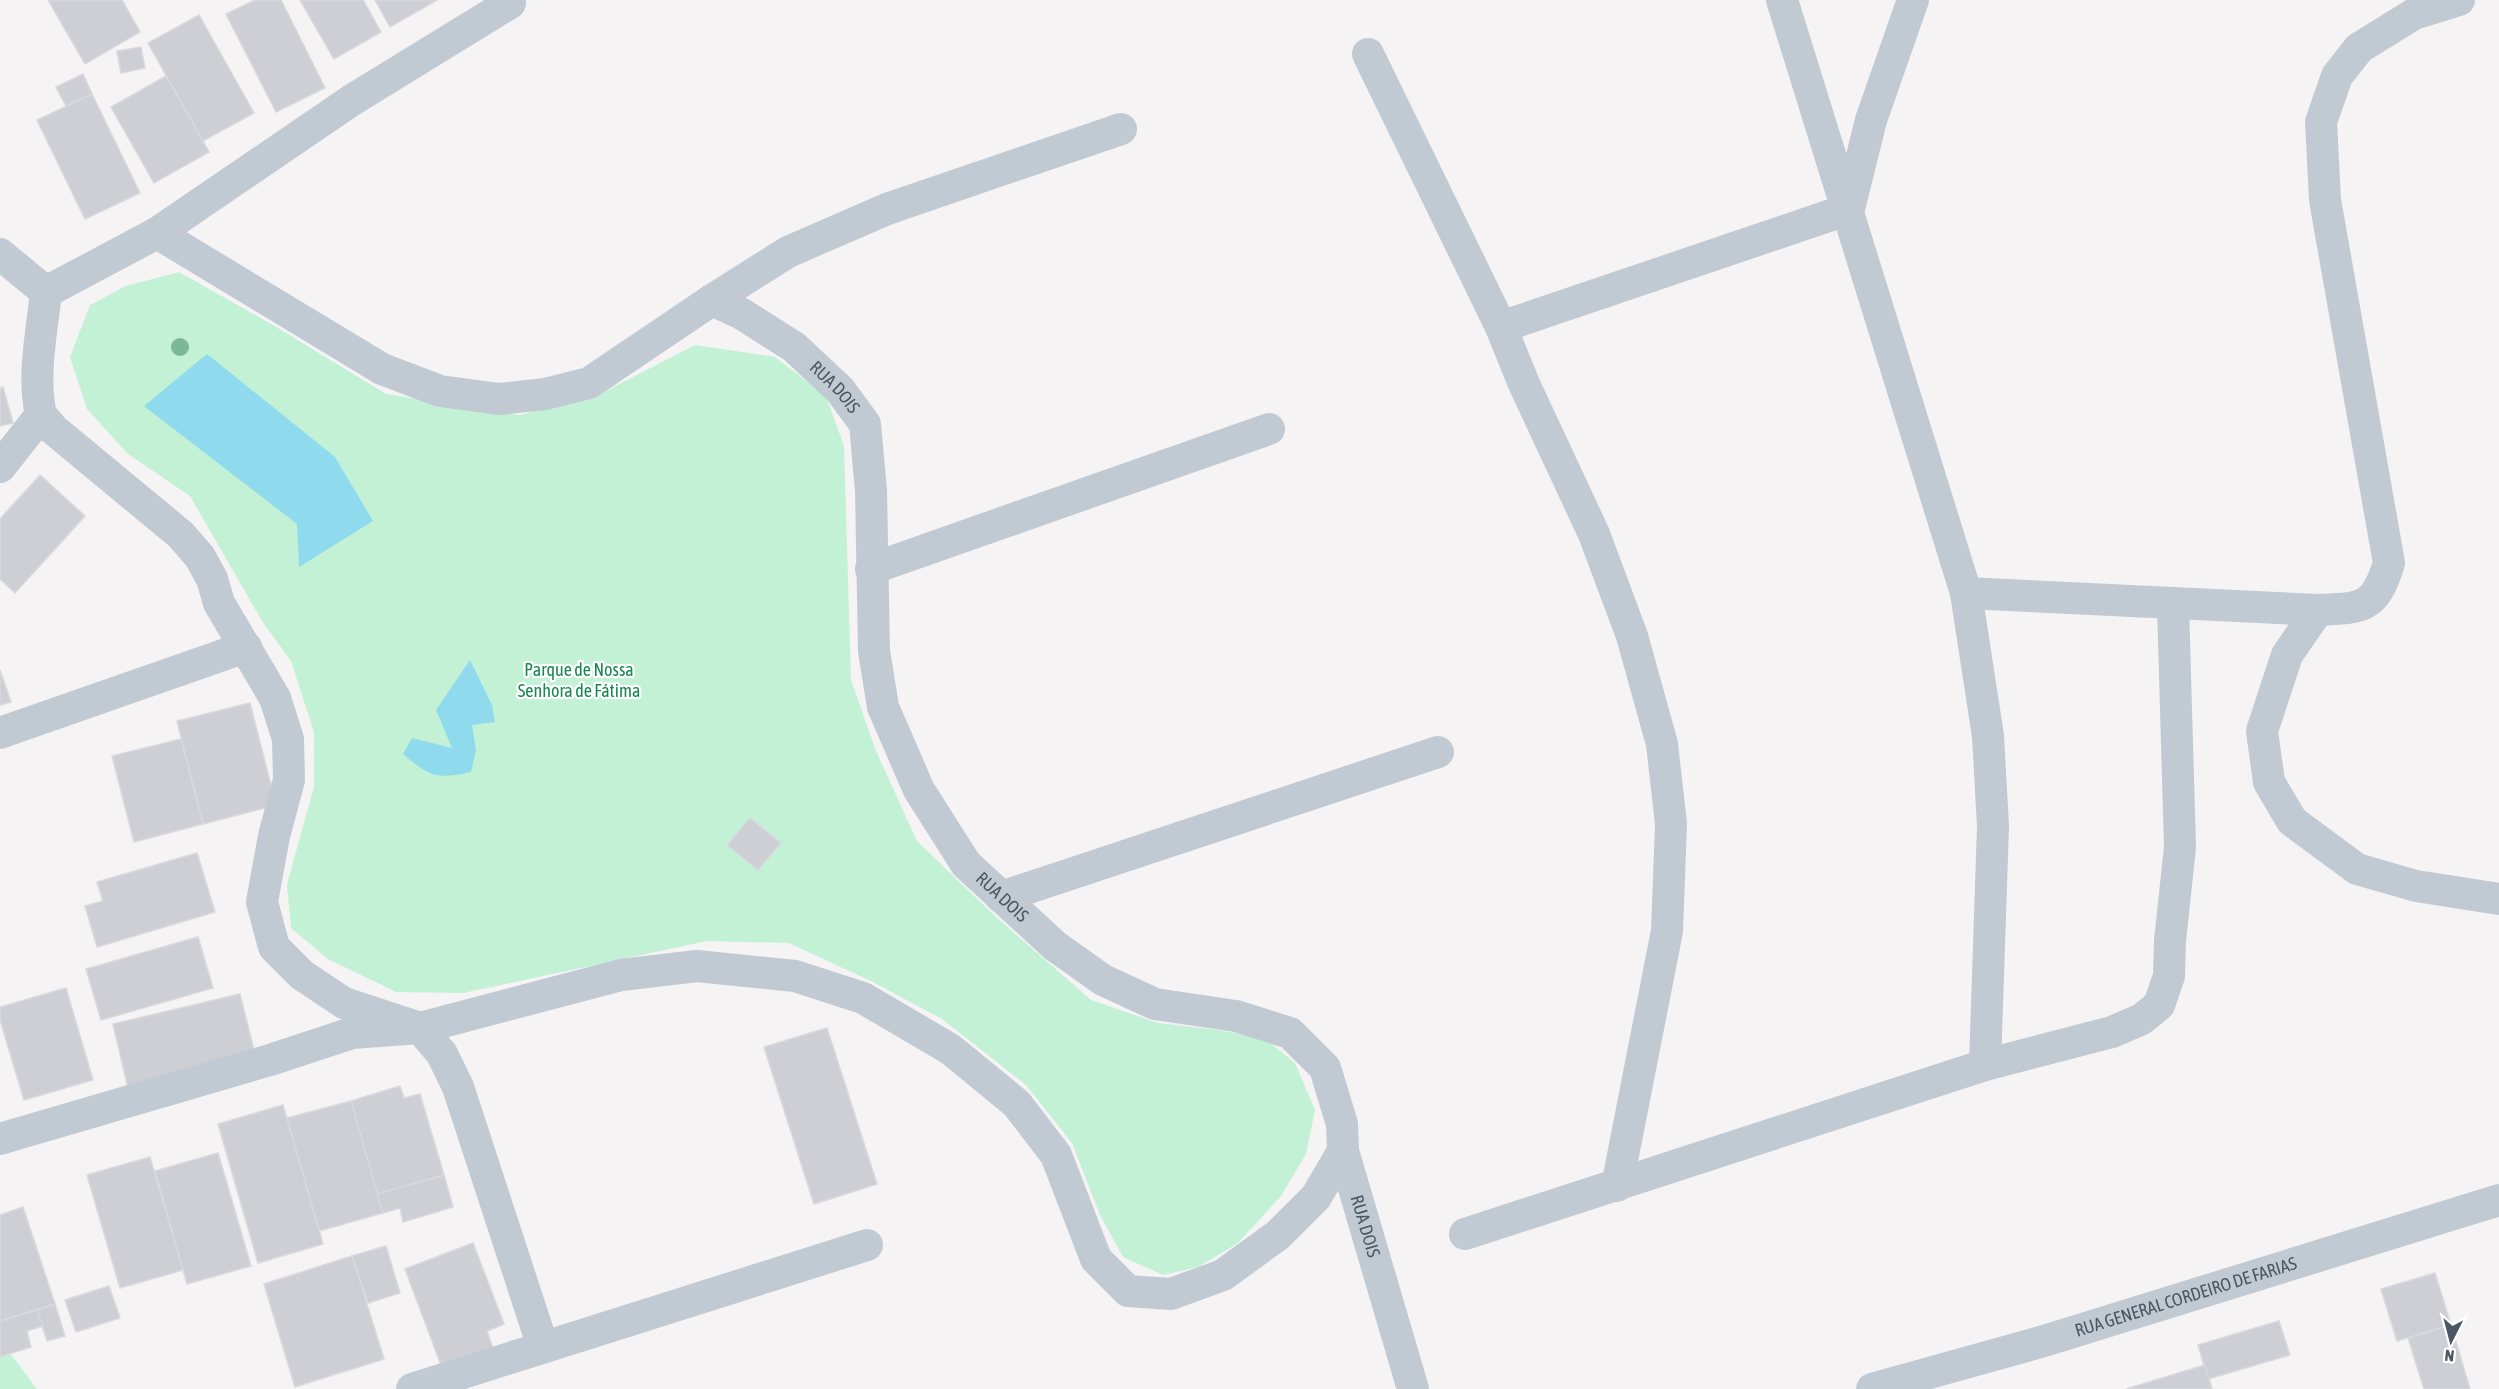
<svg xmlns="http://www.w3.org/2000/svg" width="2499" height="1389" font-family="'Asap Condensed',sans-serif">
<style>
.green{fill:#c3f1d5}
.water{fill:#90daee}
.building{fill:#cdcfd5;stroke:#d7d9de;stroke-width:1.5}
.lines{fill:none;stroke-linecap:round;stroke-linejoin:round}
.street{stroke:#c1cad2;stroke-width:32}
.tree{fill:#7bb799}
.labels{text-anchor:middle;stroke-width:4.5;stroke-linejoin:round;paint-order:stroke}
.street-label{font-size:18px;fill:#4a5661;stroke:#fff}
.park-label{font-size:18px;fill:#17864f;stroke:#fff}
</style>
<rect width="100%" height="100%" fill="#f5f3f3"/>
<g class="green">
<polygon points="179,272 273,325 386,394 520,415 604,392 695,345 775,357 826,396 844,446 851,680 876,751 917,841 995,916 1091,1000 1158,1023 1219,1030 1264,1038 1295,1063 1315,1110 1306,1154 1281,1196 1238,1243 1198,1267 1163,1275 1123,1257 1100,1215 1072,1143 1026,1085 942,1019 873,982 789,943 707,941 463,993 396,992 328,959 291,928 287,884 314,787 314,732 291,661 262,621 190,496 128,454 87,409 70,357 90,305 126,286"/>
<polygon points="0,1340 37,1389 0,1389"/>
</g>
<g class="water">
<polygon points="207,354 335,457 373,521 299,567 297,524 144,406"/>
<path d="M 470,660 L 492,705 L 495,722 L 472,725 L 476,750 L 471,772 C 436,780 429,776 403,754 L 412,738 L 452,748 L 436,710 Z"/>
</g>
<g class="building">
<polygon points="48,0 122,0 140,32 85,64"/>
<polygon points="255,0 281,0 325,88 276,112 226,14"/>
<polygon points="300,0 363,0 381,32 334,59"/>
<polygon points="375,0 437,0 390,27"/>
<polygon points="199,15 254,113 203,141 148,43"/>
<polygon points="141,47 145,68 121,73 117,51"/>
<polygon points="83,74 92,94 66,106 56,87"/>
<polygon points="166,76 209,152 154,183 111,107"/>
<polygon points="92,94 140,193 85,219 37,120"/>
<polygon points="3,387 13,423 0,426 0,388"/>
<polygon points="40,475 85,516 15,593 0,579 0,519"/>
<polygon points="0,670 11,702 0,705"/>
<polygon points="250,703 276,805 203,824 177,721"/>
<polygon points="181,739 203,824 134,842 112,756"/>
<polygon points="750,818 781,843 758,870 727,845"/>
<polygon points="197,853 215,912 97,947 85,906 103,901 97,882"/>
<polygon points="198,937 213,988 101,1020 86,969"/>
<polygon points="66,988 93,1080 24,1100 0,1020 0,1007"/>
<polygon points="240,994 256,1058 128,1088 113,1024"/>
<polygon points="827,1028 877,1184 814,1204 764,1047"/>
<polygon points="400,1086 404,1098 420,1094 444,1175 377,1194 351,1101"/>
<polygon points="351,1101 383,1213 319,1231 287,1118"/>
<polygon points="283,1105 323,1244 258,1263 218,1124"/>
<polygon points="218,1153 251,1266 187,1284 155,1171"/>
<polygon points="150,1157 183,1270 120,1288 87,1175"/>
<polygon points="444,1175 453,1207 403,1222 400,1208 383,1213 377,1194"/>
<polygon points="23,1207 55,1304 0,1321 0,1215"/>
<polygon points="473,1243 504,1324 487,1331 495,1354 444,1373 405,1269"/>
<polygon points="386,1246 400,1293 368,1303 352,1256"/>
<polygon points="352,1256 384,1359 295,1387 264,1284"/>
<polygon points="2435,1273 2451,1325 2397,1341 2381,1289"/>
<polygon points="109,1286 120,1318 76,1332 65,1300"/>
<polygon points="55,1304 65,1336 47,1341 37,1310"/>
<polygon points="37,1310 43,1326 27,1331 31,1347 0,1357 0,1321"/>
<polygon points="2279,1321 2290,1355 2208,1379 2198,1345"/>
<polygon points="2451,1325 2470,1389 2424,1389 2408,1338"/>
<polygon points="2205,1365 2212,1389 2126,1389"/>
</g>
<g class="lines">
<g class="street">
<polyline points="1782,0 1966,593 1988,736 1993,826 1985,1065"/>
<polyline points="1368,54 1501,327 1524,384 1594,534 1632,636 1662,744 1671,824 1667,931 1617,1186"/>
<polyline points="157,233 382,369 440,391 499,399 545,394 589,383 712,300 788,252 887,209 1121,129"/>
<path d="M 0,254 L 46,292 C 42,331 32,376 41,415 L 0,467"/>
<polyline points="46,292 157,233 352,100 510,3"/>
<path id="s1" d="M 712,300 L 742,314 L 794,347 L 840,390 L 865,424 L 871,491 L 874,651 L 883,707 L 919,790 L 966,864 L 1055,946 L 1103,980 L 1155,1004 L 1236,1016 L 1290,1033 L 1325,1068 L 1342,1124 L 1343,1151 L 1413,1389"/>
<polyline points="1501,327 1849,209 1871,120 1913,0"/>
<polyline points="41,415 53,429 181,535 200,557 212,579 219,603 275,698 288,739 289,780 274,836 262,902 274,947 302,975 344,1003 420,1028 442,1054 458,1087 543,1347"/>
<polyline points="871,569 1269,429"/>
<path d="M 1966,593 L 2318,610 C 2363,608 2375,609 2389,563 L 2325,200 L 2321,122 L 2337,76 L 2359,48 L 2414,14 L 2459,0"/>
<polyline points="2318,610 2287,655 2262,731 2269,782 2292,821 2357,869 2416,886 2499,899"/>
<polyline points="0,733 246,647"/>
<polyline points="1001,897 1438,752"/>
<polyline points="0,1139 270,1060 352,1033 420,1028 621,975 697,966 795,976 863,998 950,1049 1017,1104 1056,1155 1096,1259 1128,1291 1171,1294 1223,1275 1278,1235 1316,1197 1343,1151"/>
<polyline points="1465,1234 1985,1065 2112,1032 2142,1019 2159,1005 2169,976 2170,941 2180,847 2173,605"/>
<polyline points="412,1389 867,1245"/>
<path id="s2" d="M 1872,1389 L 2044,1341 L 2499,1200"/>
</g>
</g>
<circle class="tree" cx="180" cy="347" r="9"/>
<g class="labels">
<g class="street-label">
<text dy="6" stroke="none"><textPath href="#s1" startOffset="152">RUA DOIS</textPath></text>
<text dy="6" stroke="none"><textPath href="#s1" startOffset="711">RUA DOIS</textPath></text>
<text dy="6" stroke="none"><textPath href="#s1" startOffset="1251">RUA DOIS</textPath></text>
<text dy="6" stroke="none"><textPath href="#s2" startOffset="327">RUA GENERAL CORDEIRO DE FARIAS</textPath></text>
</g>
<g class="park-label">
<text x="579" y="676">Parque de Nossa<tspan x="579" dy="21">Senhora de Fátima</tspan></text>
</g>
</g>
<g transform="translate(2451 1341) rotate(186)" stroke="#ffffff" stroke-width="4.5" paint-order="stroke">
<path d="M0-4.5L10 22L0 15L-10 22Z" fill="#4a5661"/>
<text y="-9" font-size="16" font-weight="bold" text-anchor="middle" fill="#4a5661">N</text>
</g>
</svg>
